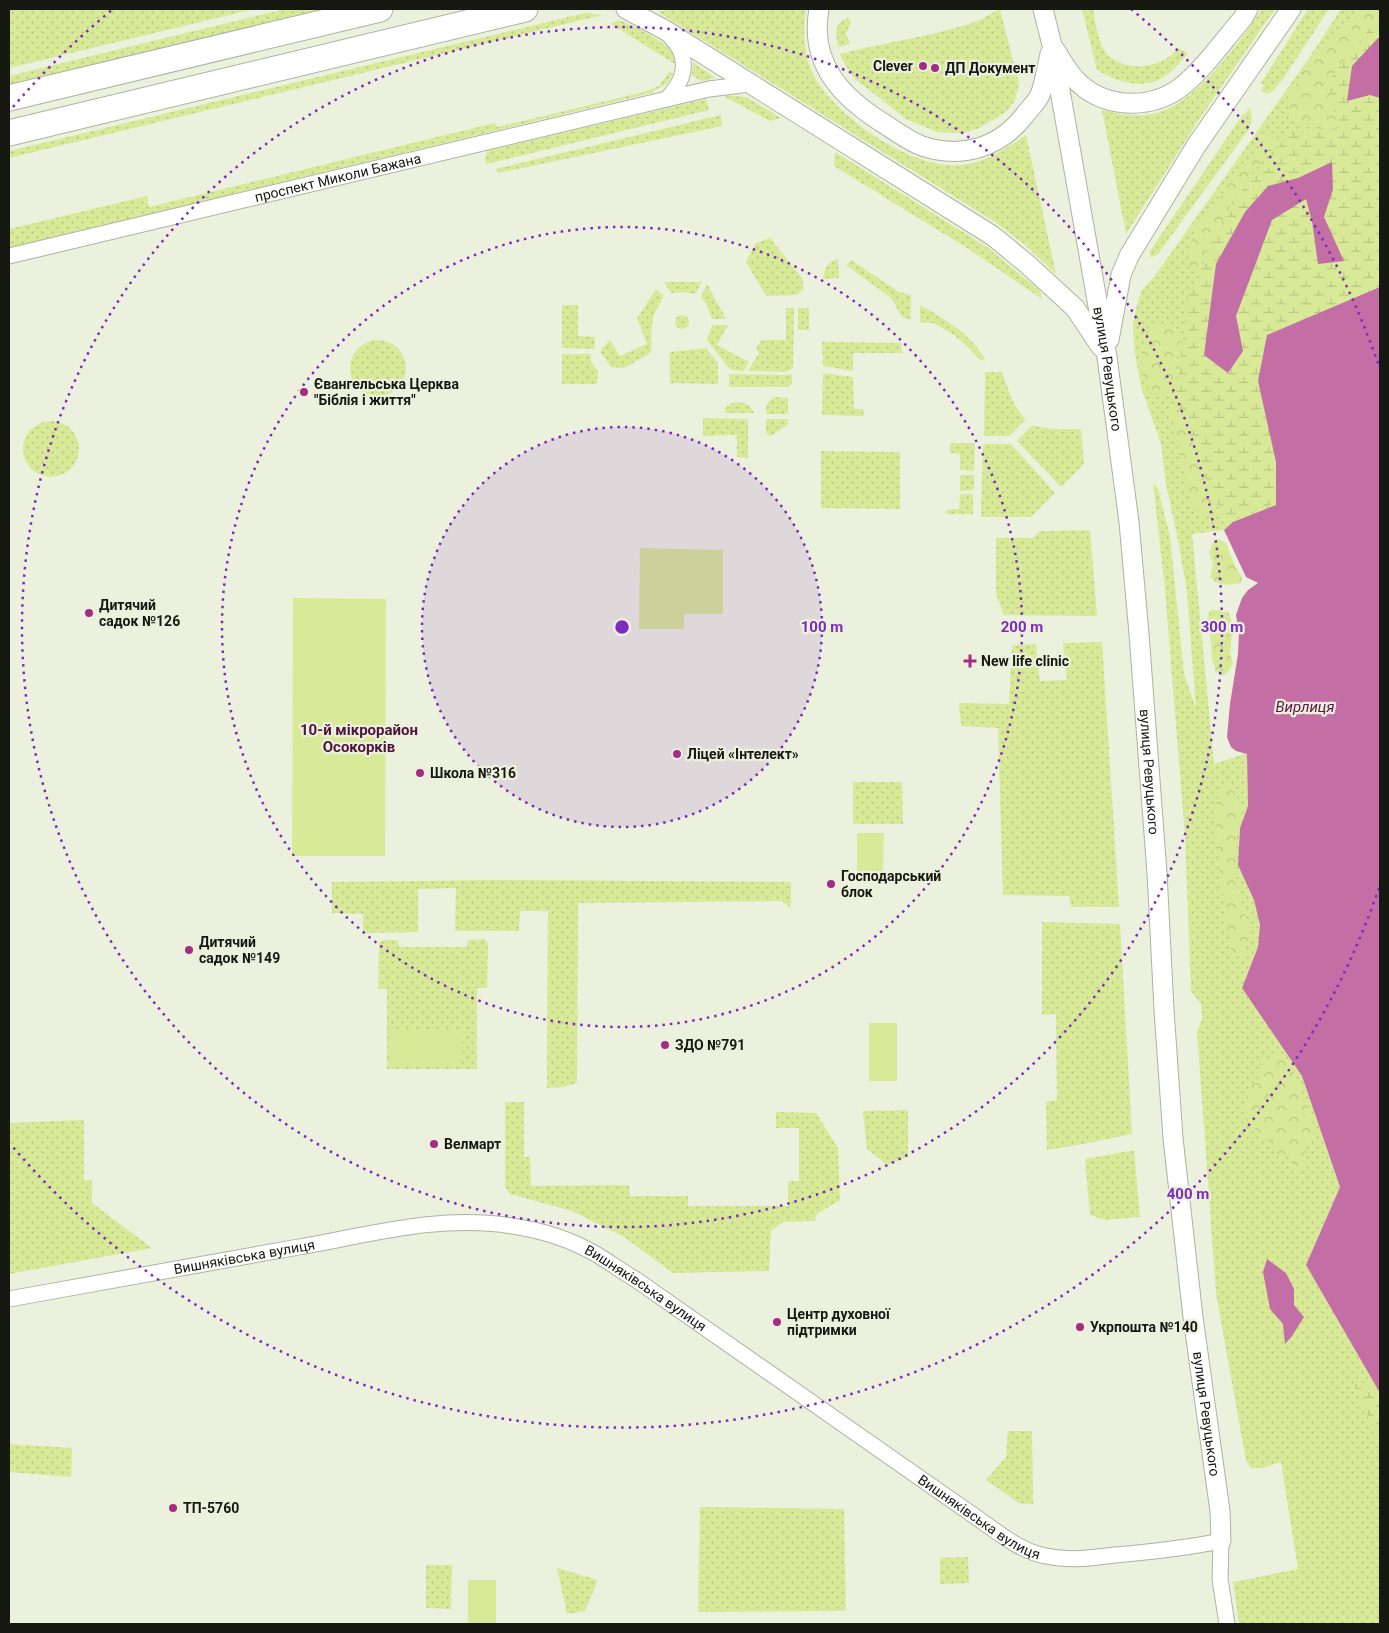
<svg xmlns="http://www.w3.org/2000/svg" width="1389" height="1633" font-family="Roboto,sans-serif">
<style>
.grass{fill:url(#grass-dots)}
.forest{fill:url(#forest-crowns)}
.wetland{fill:url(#wetland-marsh)}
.garden{fill:#d8e998}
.water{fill:#c36ea5}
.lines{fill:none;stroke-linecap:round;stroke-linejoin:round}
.minor-casing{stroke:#aeb3a1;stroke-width:17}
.tertiary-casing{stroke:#aeb3a1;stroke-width:21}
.trunk-casing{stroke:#aeb3a1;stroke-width:27}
.minor{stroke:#fff;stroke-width:15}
.tertiary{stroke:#fff;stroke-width:19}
.trunk{stroke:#fff;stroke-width:25}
.ring{fill:none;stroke:#7b2cbf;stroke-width:2.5;stroke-dasharray:2.5 5}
.poi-dot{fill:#a52c82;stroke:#ecf1de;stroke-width:2}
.labels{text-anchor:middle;stroke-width:4.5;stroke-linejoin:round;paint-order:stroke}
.poi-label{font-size:14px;font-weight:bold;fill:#171812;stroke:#ecf1de;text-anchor:start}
.street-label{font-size:14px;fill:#171812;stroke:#ecf1de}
.water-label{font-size:15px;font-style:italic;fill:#60124a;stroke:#ecf1de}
.neighbourhood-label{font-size:15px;font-weight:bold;fill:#4e143c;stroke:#ecf1de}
.centre{fill:#7b2cbf;stroke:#ecf1de;stroke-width:2.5}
.ring-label{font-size:15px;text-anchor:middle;font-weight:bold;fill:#7b2cbf;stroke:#ecf1de;stroke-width:4.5;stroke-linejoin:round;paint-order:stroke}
</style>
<defs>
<pattern id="grass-dots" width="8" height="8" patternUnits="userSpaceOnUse" patternTransform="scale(1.25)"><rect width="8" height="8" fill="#d8e998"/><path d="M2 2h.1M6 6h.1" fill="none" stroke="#b9c782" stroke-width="1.8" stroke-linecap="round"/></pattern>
<pattern id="forest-crowns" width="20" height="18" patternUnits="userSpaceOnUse" patternTransform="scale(1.25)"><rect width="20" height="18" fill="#d8e998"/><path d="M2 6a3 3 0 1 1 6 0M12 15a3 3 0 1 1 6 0" fill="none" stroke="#b9c782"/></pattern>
<pattern id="wetland-marsh" width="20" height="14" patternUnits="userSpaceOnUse" patternTransform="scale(1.25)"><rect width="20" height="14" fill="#d8e998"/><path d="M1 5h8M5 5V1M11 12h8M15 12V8" fill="none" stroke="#b9c782"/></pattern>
</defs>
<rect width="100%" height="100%" fill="#ecf1de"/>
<g class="grass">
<polygon points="9,9 91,9 88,10 95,9 254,9 9,68"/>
<polygon points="285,9 326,9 9,85 9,76"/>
<path d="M 670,9 L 806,9 C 803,31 803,55 814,76 C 836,117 912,170 961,165 C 986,163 1005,149 1026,135 L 1056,274 L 1024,244 L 995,222 L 658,12 Z"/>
<path d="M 1000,9 L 1019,84 L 1015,100 L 1008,110 L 998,117 L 977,129 L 963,133 L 937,132 L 906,119 L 854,78 L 846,66 L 840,55 L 840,54 C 883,43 927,37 969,24 C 979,21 990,14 1000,9 Z"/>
<path d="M 1082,9 L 1093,9 C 1095,20 1098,41 1104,50 C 1120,74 1162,70 1178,48 L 1188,53 C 1182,60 1176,68 1169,73 C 1146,92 1120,83 1097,70 Z"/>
<path d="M 1262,9 L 1275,9 L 1202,115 L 1126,234 L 1102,110 C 1120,115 1141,118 1160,112 C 1198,100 1240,42 1262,9 Z"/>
<polygon points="1308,9 1329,9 1283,79 1273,91 1267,94 1261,91 1264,86 1261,83"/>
<polygon points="1341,9 1380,9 1276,462 1276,505 1233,522 1224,530 1192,534 1214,764 1247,753 1248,807 1240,828 1238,865 1254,900 1260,925 1258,947 1242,988 1302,1076 1340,1187 1306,1265 1380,1393 1380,1624 1239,1624 1233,1582 1298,1569 1281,1462 1263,1468 1251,1468 1246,1461 1216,1293 1197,1032 1202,1019 1201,1004 1191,991 1185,836 1165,589 1153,483 1158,489 1170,536 1184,674 1196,709 1187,592 1178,540 1166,484 1161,444 1141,387 1134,348 1133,323 1139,298 1142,290 1154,277 1309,58"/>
<polygon points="585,13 603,15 9,158 9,151"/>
<path d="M 848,18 L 851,22 L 846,34 L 850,44 L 838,47 C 836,34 833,23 848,18 Z"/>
<path d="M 619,20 C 635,27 657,36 669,49 C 673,53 674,58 675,64 L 611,24 Z"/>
<polygon points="693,62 715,78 701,81 692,75"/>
<polygon points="670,71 673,74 667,83 651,93 9,248 9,229 147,196 149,207 495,123 497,127 644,92 659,86"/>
<polygon points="726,95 746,97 781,118 770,121 723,96"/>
<polygon points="706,99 709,110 486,164 485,159 487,151"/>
<path d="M 1249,108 C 1253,117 1253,120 1249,129 L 1158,254 L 1153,257 L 1150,257 L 1150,251 L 1243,114 L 1245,114 Z"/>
<polygon points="721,115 722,126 498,173 496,169"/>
<polygon points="835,152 987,247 1040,291 1042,299 967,248 834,166"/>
<polygon points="770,238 802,278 804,289 796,295 766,296 746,262 756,243"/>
<path d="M 838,259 L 839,278 L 823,279 C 825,267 827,263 838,259 Z"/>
<polygon points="851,260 899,292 911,295 911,320 902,317 891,298 846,265"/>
<polygon points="664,282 702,282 695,294 684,292 671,293"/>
<polygon points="707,284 726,319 712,319 707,305 701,297"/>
<path d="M 656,289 L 663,295 C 663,302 655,309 653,318 C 651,329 652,340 651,352 L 647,355 L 624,368 L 611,367 L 601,353 L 602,348 L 610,340 L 620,356 L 647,344 L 637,318 Z"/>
<polygon points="562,305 578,305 578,336 595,337 595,349 562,348"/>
<path d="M 920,305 C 946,320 971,333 986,361 L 980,360 L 965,344 L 951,333 L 933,323 L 920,322 Z"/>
<polygon points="786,308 794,308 793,368 786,372 748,371 759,353 756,349 761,340 786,340"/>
<rect x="798" y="308" width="11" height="22"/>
<circle cx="682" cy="322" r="7"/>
<polygon points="712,325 728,325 717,345 749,362 744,371 732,370 727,366 707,340"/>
<circle cx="378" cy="368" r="28"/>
<polygon points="822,342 901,343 902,353 853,353 853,371 823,366"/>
<polygon points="706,348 718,363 718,384 670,383 670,352"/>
<polygon points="562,354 591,354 591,362 598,371 597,384 562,384"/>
<path d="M 985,372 L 1002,372 C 1008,388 1013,408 1026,419 L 1009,436 L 984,436 Z"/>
<polygon points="823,373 853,377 854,409 863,409 864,416 822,415"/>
<polygon points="729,374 788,375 792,374 792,384 788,387 729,387"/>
<path d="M 775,397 L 788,398 L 788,414 L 766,414 C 766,405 767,401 775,397 Z"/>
<path d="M 738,402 C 747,403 750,405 754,413 L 725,413 L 725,409 L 731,403 Z"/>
<polygon points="703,418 748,419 748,458 737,457 737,435 703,436"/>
<polygon points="766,419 788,419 788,424 773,435 770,436 766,433"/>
<circle cx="51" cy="449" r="28"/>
<path d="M 1032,425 C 1048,430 1064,429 1081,429 L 1084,464 L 1061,487 L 1017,441 Z"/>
<polygon points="950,443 975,443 974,471 960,470 960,454 950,453"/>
<polygon points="983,444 1011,444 1055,493 1031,517 981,517"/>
<polygon points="821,451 900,452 900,509 821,508"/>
<polygon points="960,475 974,475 974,490 960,491"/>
<polygon points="960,494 973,494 973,514 946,514 946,510 959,509"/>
<polygon points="1090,530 1097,616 1004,615 996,594 996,538 1033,538 1040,531"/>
<polygon points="1102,642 1119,907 1071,907 1069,896 1003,895 998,728 961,726 959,703 1009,704 1012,645 1036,644 1040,681 1067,680 1063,643"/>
<polygon points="853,782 902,782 903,824 853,824"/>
<polygon points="502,880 791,882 791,909 782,901 578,903 577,1083 563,1087 547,1088 548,911 520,911 519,931 455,931 456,888 418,889 418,932 363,933 363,914 332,913 332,882"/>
<polygon points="1042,922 1120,924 1132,1134 1084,1144 1047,1150 1046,1102 1057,1100 1056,1014 1042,1015"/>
<polygon points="484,939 488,943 487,988 477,988 477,1069 387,1069 387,989 378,989 379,943 383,940 398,940 399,947 467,947 468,940"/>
<polygon points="505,1102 524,1102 524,1157 530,1157 531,1186 629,1185 630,1196 688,1196 688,1206 788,1206 788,1181 799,1181 799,1128 776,1128 776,1112 816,1113 838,1148 840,1200 817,1214 815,1221 783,1222 771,1231 769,1271 673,1273 624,1237 572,1211 510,1194 505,1187"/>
<polygon points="908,1110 908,1157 887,1165 867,1149 863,1111"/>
<polygon points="84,1120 84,1180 92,1180 92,1203 152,1248 9,1274 9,1123"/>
<polygon points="1134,1150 1140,1217 1105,1220 1090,1215 1085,1159"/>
<polygon points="1008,1431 1032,1431 1033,1504 1019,1503 986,1480 1006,1457"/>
<polygon points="9,1444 72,1448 71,1477 9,1472"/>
<polygon points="700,1507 844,1509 846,1611 698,1612"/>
<polygon points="968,1557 969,1583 940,1584 940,1558"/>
<polygon points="426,1565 452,1565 451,1609 426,1608"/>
<polygon points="557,1568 598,1580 585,1611 567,1614"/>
</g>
<g class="forest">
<path d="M 1364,9 L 1380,9 L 1380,34 L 1343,87 L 1337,130 C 1320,129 1298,130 1291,112 C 1289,107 1289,101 1288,96 L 1316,53 L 1357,17 Z"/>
<polygon points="1269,133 1278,139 1273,149 1239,188 1196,275 1190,268 1188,254 1196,228 1223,193 1231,180 1250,164"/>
<path d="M 1151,323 C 1160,323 1165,328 1174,326 L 1178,330 L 1182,343 C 1175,356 1176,368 1177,383 L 1169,393 L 1155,396 C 1152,393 1149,390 1147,386 C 1138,371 1142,337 1151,323 Z"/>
<polygon points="1180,398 1220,499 1212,513 1203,517 1194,509 1189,495 1179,455 1170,408"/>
<path d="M 1219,539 L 1226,543 L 1235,566 L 1242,577 L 1241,583 C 1229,585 1218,587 1210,577 C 1214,566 1213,562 1209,553 L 1214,540 Z"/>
<polygon points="1210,610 1219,610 1229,613 1233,626 1230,653 1233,664 1228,672 1222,676 1216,672 1212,659 1210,633 1206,623"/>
<path d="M 1221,787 L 1229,787 L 1239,800 L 1241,814 L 1235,846 L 1236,881 L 1250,933 L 1243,954 L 1232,955 C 1224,916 1219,876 1217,837 C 1216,820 1214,803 1221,787 Z"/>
<polygon points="1279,1055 1289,1065 1302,1093 1313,1125 1313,1134 1306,1147 1305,1166 1295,1172 1292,1154 1278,1155 1272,1143 1247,1122 1245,1103 1249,1089 1258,1079 1260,1061"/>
</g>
<g class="wetland">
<polygon points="1380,23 1380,292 1280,442 1275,503 1225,522 1202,469 1176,395 1188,296 1236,198 1289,134 1338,128 1328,81 1372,25"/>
<polygon points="1380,1382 1380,1444 1353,1383"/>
</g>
<g class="garden">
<polygon points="640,548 723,550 723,614 684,614 684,629 639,629"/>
<polygon points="293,598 386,599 385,856 292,856"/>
<polygon points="857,833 884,833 883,873 857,872"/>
<rect x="869" y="1023" width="28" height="58"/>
<polygon points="391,1030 463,1030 462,1065 391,1065"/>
<rect x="468" y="1580" width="28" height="44"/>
</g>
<g class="water">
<polygon points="1378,38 1380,38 1380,98 1370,95 1347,101 1352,66"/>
<polygon points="1332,162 1333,189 1324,217 1344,261 1318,264 1312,221 1306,199 1272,220 1236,316 1243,351 1228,373 1204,355 1216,264 1245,212 1268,186 1298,178"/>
<polygon points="1380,287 1380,1393 1306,1265 1340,1187 1302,1076 1242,988 1258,947 1260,925 1254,900 1238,865 1240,828 1248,806 1247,754 1236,751 1231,747 1227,737 1230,704 1238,654 1239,633 1236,615 1242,598 1248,590 1258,583 1246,577 1224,530 1233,522 1276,505 1276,462 1258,381 1267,335"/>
<polygon points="1267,1259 1286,1273 1294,1289 1294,1305 1304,1317 1292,1336 1285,1344 1283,1324 1270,1309 1263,1272"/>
</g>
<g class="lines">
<g class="minor-casing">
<g id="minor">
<path d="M 667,99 C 679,85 688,72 681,52 C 679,46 673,40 669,35"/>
<path id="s1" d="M 9,256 L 709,89 L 750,84"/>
<path id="s2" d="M 9,1299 C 105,1282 202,1264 299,1247 C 369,1235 440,1214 512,1226 C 540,1230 569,1239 594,1253 C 608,1261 621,1271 635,1279 L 980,1520 C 1000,1534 1022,1552 1046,1556 C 1069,1561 1092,1558 1115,1555 C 1151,1552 1186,1548 1221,1541 L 1220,1579 L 1227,1624"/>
</g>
</g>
<g class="tertiary-casing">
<g id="tertiary">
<polyline points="626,9 665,30 993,236 1027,264 1075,308 1101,347"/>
<path d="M 819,9 C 809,64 842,98 886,125 C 898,133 909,141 922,146 C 961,159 999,148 1024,116 C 1029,109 1037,102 1040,95 C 1045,82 1047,67 1050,54"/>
<path id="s3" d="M 1043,9 L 1052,45 L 1107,357 L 1129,522 L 1139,634 L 1157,873 L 1164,1010 L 1173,1138 L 1193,1317 L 1220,1511 L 1221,1541"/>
<path d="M 1056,51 C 1063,63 1070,76 1081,85 C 1109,109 1152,109 1181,87 C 1203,70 1224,40 1243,18 L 1248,9"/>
<polyline points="1109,340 1121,275 1129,256 1196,146 1291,9"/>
</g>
</g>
<g class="trunk-casing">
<g id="trunk">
<polyline points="9,98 380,9"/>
<polyline points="9,133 525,9"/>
</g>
</g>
<use href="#minor" class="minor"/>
<use href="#tertiary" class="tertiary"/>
<use href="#trunk" class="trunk"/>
</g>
<circle cx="622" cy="627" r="200" fill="#7b2cbf" fill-opacity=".12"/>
<g class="ring">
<circle cx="622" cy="627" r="200"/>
<circle cx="622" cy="627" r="400"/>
<circle cx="622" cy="627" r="600"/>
<path d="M1379 888A801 801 0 0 1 13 1147M13 107A801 801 0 0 1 113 9M1131 9A801 801 0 0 1 1379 366"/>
</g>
<g class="poi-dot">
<circle cx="923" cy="66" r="5"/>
<circle cx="935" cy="68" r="5"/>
<circle cx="304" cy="392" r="5"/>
<circle cx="89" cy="613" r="5"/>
<path d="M967.5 653.5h5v5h5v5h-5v5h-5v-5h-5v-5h5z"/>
<circle cx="677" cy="754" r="5"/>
<circle cx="420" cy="773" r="5"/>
<circle cx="831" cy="884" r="5"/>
<circle cx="189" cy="950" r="5"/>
<circle cx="665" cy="1045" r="5"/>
<circle cx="434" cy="1144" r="5"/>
<circle cx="777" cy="1322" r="5"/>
<circle cx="1080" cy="1327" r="5"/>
<circle cx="173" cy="1508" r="5"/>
</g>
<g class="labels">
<g class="poi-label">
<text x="913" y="71" text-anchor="end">Clever</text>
<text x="945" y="73">ДП Документ</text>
<text x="314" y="389">Євангельська Церква<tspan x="314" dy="16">"Біблія і життя"</tspan></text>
<text x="99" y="610">Дитячий<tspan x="99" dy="16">садок №126</tspan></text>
<text x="981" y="666">New life clinic</text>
<text x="687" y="759">Ліцей «Інтелект»</text>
<text x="430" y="778">Школа №316</text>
<text x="841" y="881">Господарський<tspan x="841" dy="16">блок</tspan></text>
<text x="199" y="947">Дитячий<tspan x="199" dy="16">садок №149</tspan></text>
<text x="675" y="1050">ЗДО №791</text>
<text x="444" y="1149">Велмарт</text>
<text x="787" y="1319">Центр духовної<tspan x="787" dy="16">підтримки</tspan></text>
<text x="1090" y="1332">Укрпошта №140</text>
<text x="183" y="1513">ТП-5760</text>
</g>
<g class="street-label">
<text dy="5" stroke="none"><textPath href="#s1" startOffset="338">проспект Миколи Бажана</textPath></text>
<text dy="5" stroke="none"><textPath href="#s3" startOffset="366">вулиця Ревуцького</textPath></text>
<text dy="5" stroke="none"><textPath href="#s3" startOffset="771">вулиця Ревуцького</textPath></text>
<text dy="5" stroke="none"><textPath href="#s2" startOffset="239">Вишняківська вулиця</textPath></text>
<text dy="5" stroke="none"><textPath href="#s2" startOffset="659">Вишняківська вулиця</textPath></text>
<text dy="5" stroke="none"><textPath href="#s3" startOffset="1416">вулиця Ревуцького</textPath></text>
<text dy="5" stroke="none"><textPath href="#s2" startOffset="1064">Вишняківська вулиця</textPath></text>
</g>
<g class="water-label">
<text x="1305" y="712">Вирлиця</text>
</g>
<g class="neighbourhood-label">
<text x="359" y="735">10-й мікрорайон<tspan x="359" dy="17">Осокорків</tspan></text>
</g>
</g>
<circle cx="622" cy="627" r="8" class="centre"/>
<g class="ring-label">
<text x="822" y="632">100 m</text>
<text x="1022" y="632">200 m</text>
<text x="1222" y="632">300 m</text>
<text x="1188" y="1199">400 m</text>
</g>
<rect width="1389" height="1633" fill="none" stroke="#171812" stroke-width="20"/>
</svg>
